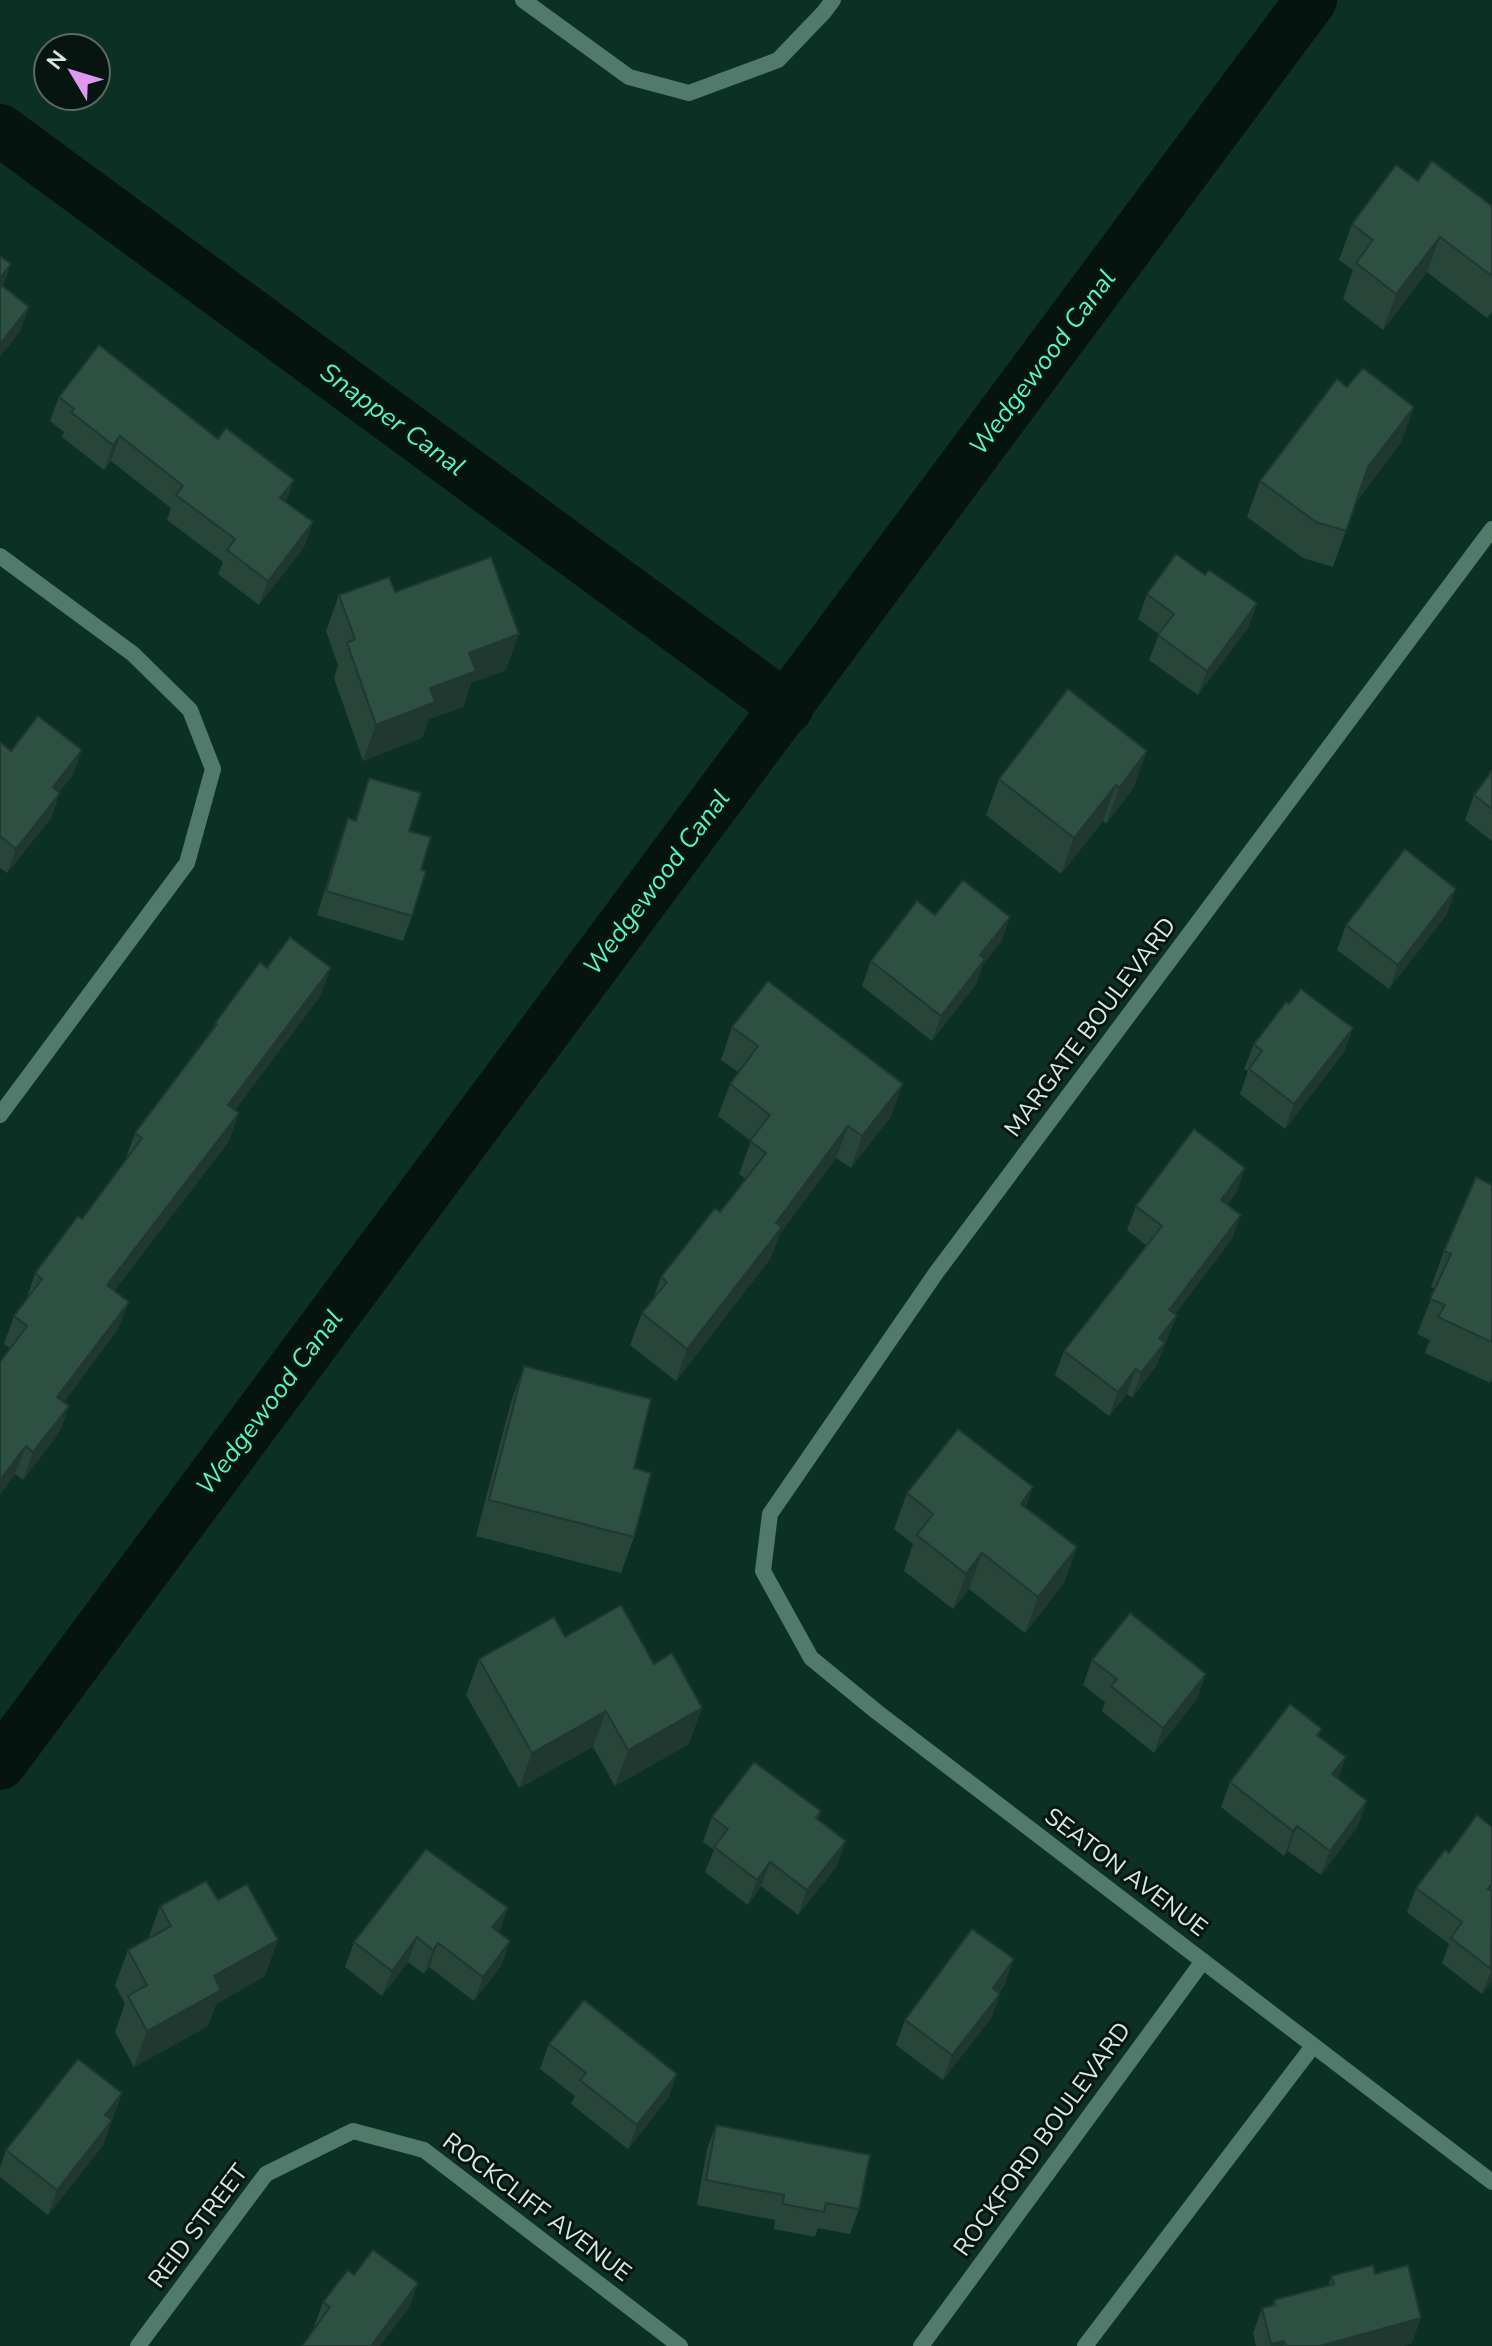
<svg xmlns="http://www.w3.org/2000/svg" width="1492" height="2346" font-family="'Nunito Sans',sans-serif">
<style>
.lines{fill:none;stroke-linecap:round;stroke-linejoin:round}
.canal{stroke:#06140f;stroke-width:52}
.street{stroke:#517a6a;stroke-width:16}
.wall{fill:#28453a}
.shaded-wall{fill:#20382f}
.building{fill:#2e5043;stroke:#20382f;stroke-width:2}
.labels{text-anchor:middle;stroke-width:6;stroke-linejoin:round;paint-order:stroke}
.street-label{font-size:24px;fill:#d6eae1;stroke:#071510}
.water-label{font-size:26px;font-style:italic;fill:#5af3c2;stroke:#071510}
</style>
<rect width="100%" height="100%" fill="#0d3025"/>
<g class="lines">
<g class="canal">
<polyline points="0,130 787,708"/>
<polyline points="0,1764 1311,0"/>
</g>
<g class="street">
<polyline points="523,0 629,77 689,93 778,60 824,12 833,0"/>
<polyline points="1492,529 936,1273 770,1514 763,1571 811,1658 877,1712 1492,2182"/>
<polyline points="0,556 133,654 190,710 213,769 187,863 0,1115"/>
<polyline points="138,2346 266,2174 353,2131 424,2150 680,2346"/>
<polyline points="921,2346 1203,1961"/>
<polyline points="1085,2346 1313,2046"/>
</g>
</g>
<g class="wall">
<polygon points="1418,181 1492,206 1492,312 1487,318 1427,272 1383,330 1343,299 1353,270 1339,260 1352,224"/>
<polygon points="1347,387 1414,407 1401,442 1356,502 1333,567 1303,558 1247,517 1260,481"/>
<polygon points="59,397 286,502 313,522 304,547 259,605 218,574 223,562 167,520 171,508 111,461 104,470 62,437 64,432 50,421"/>
<polygon points="1205,575 1257,603 1248,628 1198,695 1149,660 1159,634 1138,619 1147,594"/>
<polygon points="395,592 506,670 471,683 463,707 429,719 422,738 363,761 334,678 338,665 326,631 339,595"/>
<polygon points="0,742 11,751 73,775 59,792 51,818 7,873 0,868"/>
<polygon points="1492,771 1492,841 1465,820 1474,795"/>
<polygon points="369,778 409,831 421,870 412,916 403,941 317,915 339,843 348,818 355,820"/>
<polygon points="999,779 1134,787 1106,824 1103,821 1061,874 986,815"/>
<polygon points="1447,914 1389,989 1337,950 1346,925"/>
<polygon points="935,915 1010,917 1001,942 983,964 976,984 932,1041 862,986 871,961"/>
<polygon points="267,968 321,995 235,1110 229,1141 114,1291 118,1329 64,1402 69,1406 59,1433 23,1480 15,1474 0,1495 0,1362 10,1348 4,1344 14,1316 26,1301 35,1273 82,1219 125,1161 135,1133 212,1031 215,1023"/>
<polygon points="1289,1004 1353,1028 1344,1052 1285,1129 1240,1094 1248,1071 1244,1069 1254,1044"/>
<polygon points="732,1027 891,1116 851,1168 836,1158 780,1234 770,1259 676,1381 630,1345 642,1313 653,1299 661,1277 720,1212 746,1179 739,1174 751,1141 718,1116 730,1084 738,1072 721,1060"/>
<polygon points="1245,1168 1236,1193 1227,1205 1241,1215 1232,1239 1175,1314 1177,1315 1156,1366 1132,1398 1127,1394 1109,1416 1055,1375 1064,1351 1147,1246 1127,1230 1136,1206"/>
<polygon points="1492,1185 1492,1379 1490,1383 1425,1353 1430,1340 1417,1334 1435,1289 1431,1287 1444,1251"/>
<polygon points="524,1366 634,1468 634,1537 621,1573 476,1536 511,1402"/>
<polygon points="907,1493 1026,1508 1077,1547 1064,1583 1025,1633 969,1589 953,1609 904,1571 913,1544 894,1529"/>
<polygon points="565,1637 689,1744 615,1786 593,1747 519,1788 466,1695 479,1659"/>
<polygon points="1092,1660 1197,1699 1154,1753 1102,1711 1105,1702 1083,1685"/>
<polygon points="1319,1736 1346,1757 1338,1778 1358,1826 1321,1875 1288,1851 1284,1856 1221,1807 1230,1782"/>
<polygon points="821,1811 818,1820 837,1866 798,1915 761,1886 748,1905 705,1872 714,1850 703,1842 712,1817"/>
<polygon points="1492,1827 1492,1981 1482,1994 1442,1963 1449,1944 1407,1912 1416,1888 1449,1853"/>
<polygon points="426,1849 499,1932 510,1941 501,1966 474,2001 429,1967 424,1974 408,1962 382,1996 345,1967 354,1942"/>
<polygon points="218,1900 265,1976 216,2004 208,2026 134,2067 115,2032 125,2004 115,1985 128,1950 148,1939 160,1906"/>
<polygon points="1005,1984 999,1993 1000,1994 991,2018 943,2080 896,2045 905,2020"/>
<polygon points="549,2044 677,2074 668,2098 628,2149 571,2104 575,2096 540,2069"/>
<polygon points="122,2093 103,2145 48,2215 0,2177 0,2168 6,2150"/>
<polygon points="716,2125 859,2209 850,2234 818,2228 815,2237 774,2229 775,2220 697,2205 707,2149"/>
<polygon points="1375,2274 1412,2343 1402,2346 1256,2346 1253,2333 1262,2308 1272,2305 1274,2300 1328,2286 1331,2276"/>
<polygon points="354,2275 409,2308 316,2327 314,2327 323,2302"/>
</g>
<g class="shaded-wall">
<polygon points="1440,237 1427,272 1383,330 1396,294"/>
<polygon points="11,264 2,289 0,291 0,278"/>
<polygon points="29,307 20,332 0,357 0,344"/>
<polygon points="1414,407 1401,442 1355,503 1368,467"/>
<polygon points="120,436 111,461 104,470 113,445"/>
<polygon points="294,480 285,505 280,498"/>
<polygon points="313,522 304,547 259,605 268,581"/>
<polygon points="1257,603 1248,628 1198,695 1207,671"/>
<polygon points="519,634 506,670 471,683 463,707 429,719 422,738 363,761 376,725 469,653"/>
<polygon points="82,750 73,775 44,812 53,787"/>
<polygon points="1147,751 1134,787 1106,824 1119,788"/>
<polygon points="1116,785 1103,821 1061,874 1074,838"/>
<polygon points="60,793 51,818 7,873 16,849"/>
<polygon points="1456,889 1447,914 1389,989 1398,965"/>
<polygon points="1010,917 1001,942 983,964 976,984 932,1041 941,1016 980,955"/>
<polygon points="331,968 321,995 218,1133 228,1105"/>
<polygon points="1353,1028 1344,1052 1285,1129 1294,1104"/>
<polygon points="903,1084 891,1116 851,1168 862,1136"/>
<polygon points="239,1113 229,1141 97,1313 107,1285"/>
<polygon points="848,1126 836,1158 780,1234 770,1259 676,1381 687,1349 776,1223"/>
<polygon points="1245,1168 1236,1193 1212,1225 1221,1200"/>
<polygon points="1241,1215 1232,1239 1160,1334 1169,1310"/>
<polygon points="129,1302 118,1329 47,1425 57,1397"/>
<polygon points="1177,1315 1156,1366 1132,1398 1141,1373 1159,1338"/>
<polygon points="1136,1369 1127,1394 1109,1416 1118,1392"/>
<polygon points="69,1406 59,1433 23,1480 33,1452"/>
<polygon points="26,1446 15,1474 0,1495 0,1480"/>
<polygon points="1033,1487 1020,1523 1021,1504"/>
<polygon points="1077,1547 1064,1583 1025,1633 1038,1597"/>
<polygon points="982,1553 969,1589 953,1609 966,1574"/>
<polygon points="1206,1674 1197,1699 1154,1753 1163,1728"/>
<polygon points="702,1708 689,1744 615,1786 628,1750"/>
<polygon points="606,1711 593,1747 519,1788 532,1753"/>
<polygon points="1346,1757 1337,1781 1332,1774"/>
<polygon points="1367,1801 1358,1826 1321,1875 1330,1851"/>
<polygon points="1297,1826 1288,1851 1284,1856 1293,1831"/>
<polygon points="846,1841 837,1866 798,1915 807,1890"/>
<polygon points="770,1862 761,1886 748,1905 757,1880"/>
<polygon points="508,1908 499,1933 492,1927"/>
<polygon points="417,1937 408,1962 382,1996 392,1971"/>
<polygon points="278,1940 265,1976 216,2004 208,2026 134,2067 147,2031 214,1976"/>
<polygon points="510,1941 501,1966 474,2001 483,1977"/>
<polygon points="438,1943 429,1967 424,1974 433,1950"/>
<polygon points="1014,1959 1005,1984 984,2013 993,1988"/>
<polygon points="1492,1968 1492,1981 1482,1994"/>
<polygon points="1000,1994 991,2018 943,2080 952,2055"/>
<polygon points="677,2074 668,2098 628,2149 637,2125"/>
<polygon points="122,2093 113,2118 96,2139 105,2115"/>
<polygon points="112,2120 103,2145 48,2215 57,2190"/>
<polygon points="418,2283 409,2308 380,2346 371,2346"/>
<polygon points="1421,2318 1412,2343 1402,2346 1320,2346"/>
<polygon points="1284,2341 1283,2346 1271,2346 1271,2344"/>
</g>
<g class="building">
<polygon points="1432,161 1492,206 1492,276 1440,237 1396,294 1356,263 1373,240 1352,224 1396,165 1418,181"/>
<polygon points="0,256 11,264 0,278"/>
<polygon points="0,284 29,307 0,344"/>
<polygon points="99,345 218,439 226,428 294,480 280,498 313,522 268,581 227,550 235,539 176,495 183,486 120,436 113,445 71,412 74,409 59,397"/>
<polygon points="1363,368 1414,407 1368,467 1346,531 1316,522 1260,481 1337,379 1347,387"/>
<polygon points="1176,554 1205,575 1209,570 1257,603 1207,671 1158,635 1174,614 1147,594"/>
<polygon points="491,557 519,634 469,653 476,671 430,688 435,702 376,725 347,643 355,639 339,595 389,577 395,592"/>
<polygon points="1068,689 1147,751 1119,788 1116,785 1074,838 999,779"/>
<polygon points="38,716 82,750 53,787 60,793 16,849 0,836 0,742 11,751"/>
<polygon points="1492,771 1492,809 1474,795"/>
<polygon points="369,778 421,793 409,831 431,837 421,870 426,871 412,916 326,891 348,818 356,821"/>
<polygon points="1405,849 1456,889 1398,965 1346,925"/>
<polygon points="963,880 1010,917 980,955 985,959 941,1016 871,961 917,901 935,915"/>
<polygon points="290,937 331,968 228,1105 239,1113 107,1285 129,1302 57,1397 69,1406 33,1452 26,1446 0,1480 0,1362 27,1326 14,1316 42,1279 35,1273 78,1216 82,1219 142,1138 135,1133 217,1024 215,1023 260,962 267,968"/>
<polygon points="768,981 903,1084 862,1136 848,1126 776,1223 782,1227 687,1349 642,1313 667,1282 661,1277 715,1208 720,1212 766,1153 750,1141 770,1115 730,1084 758,1046 732,1027"/>
<polygon points="1301,989 1353,1028 1294,1104 1249,1069 1262,1051 1254,1044 1286,1002 1289,1004"/>
<polygon points="1194,1129 1245,1168 1221,1200 1241,1215 1169,1310 1177,1315 1159,1338 1165,1342 1141,1373 1136,1369 1118,1392 1064,1351 1162,1226 1136,1206"/>
<polygon points="1476,1177 1492,1185 1492,1342 1438,1317 1445,1305 1430,1299 1451,1254 1444,1251"/>
<polygon points="524,1366 651,1399 634,1468 651,1473 634,1537 489,1500"/>
<polygon points="958,1429 1033,1487 1021,1504 1077,1547 1038,1597 982,1553 966,1574 917,1535 933,1514 907,1493"/>
<polygon points="621,1605 654,1664 672,1653 702,1708 628,1750 606,1711 532,1753 479,1659 554,1617 565,1637"/>
<polygon points="1130,1613 1206,1674 1163,1728 1111,1686 1117,1679 1092,1660"/>
<polygon points="1290,1704 1322,1729 1317,1735 1346,1757 1332,1774 1367,1801 1330,1851 1297,1826 1293,1831 1230,1782"/>
<polygon points="754,1762 821,1811 816,1818 846,1841 807,1890 770,1862 757,1880 714,1847 728,1829 712,1817"/>
<polygon points="1477,1815 1492,1827 1492,1884 1488,1889 1492,1891 1491,1969 1451,1938 1462,1922 1416,1888 1445,1850 1449,1853"/>
<polygon points="426,1849 508,1908 492,1927 510,1941 483,1977 438,1943 433,1950 417,1937 392,1971 354,1942"/>
<polygon points="206,1881 218,1900 247,1884 278,1940 214,1976 221,1990 147,2031 128,1996 147,1985 128,1950 171,1926 160,1906"/>
<polygon points="972,1929 1014,1959 993,1988 1000,1994 952,2055 905,2020"/>
<polygon points="584,2000 677,2074 637,2125 580,2080 586,2073 549,2044"/>
<polygon points="78,2059 122,2093 105,2115 112,2120 57,2190 6,2150"/>
<polygon points="716,2125 870,2155 859,2209 826,2203 824,2212 783,2204 784,2195 706,2180"/>
<polygon points="373,2250 418,2283 371,2346 302,2346 330,2307 323,2302 348,2270 354,2275"/>
<polygon points="1373,2265 1375,2274 1408,2265 1421,2318 1320,2346 1286,2346 1284,2341 1271,2344 1262,2308 1275,2305 1274,2300 1334,2284 1331,2276"/>
</g>
<g class="labels">
<g class="street-label">
<text transform="translate(1090 1027) rotate(-53)" y="8">MARGATE BOULEVARD</text>
<text transform="translate(1126 1872) rotate(37)" y="8">SEATON AVENUE</text>
<text transform="translate(1042 2139) rotate(-54)" y="8">ROCKFORD BOULEVARD</text>
<text transform="translate(537 2207) rotate(37)" y="8">ROCKCLIFF AVENUE</text>
<text transform="translate(198 2226) rotate(-53)" y="8">REID STREET</text>
</g>
<g class="water-label">
<text transform="translate(1042 362) rotate(-53)" y="9">Wedgewood Canal</text>
<text transform="translate(393 419) rotate(36)" y="9">Snapper Canal</text>
<text transform="translate(656 882) rotate(-53)" y="9">Wedgewood Canal</text>
<text transform="translate(269 1402) rotate(-53)" y="9">Wedgewood Canal</text>
</g>
</g>
<g transform="translate(72 72) rotate(308)"><circle r="38" fill="#071510" stroke="#5a6a64" stroke-width="2"/>
<path d="M0-6L14 30L0 20L-14 30Z" fill="#de98f2"/>
<text y="-12" font-size="22" font-weight="bold" text-anchor="middle" fill="#d6eae1">N</text>
</g>
</svg>
